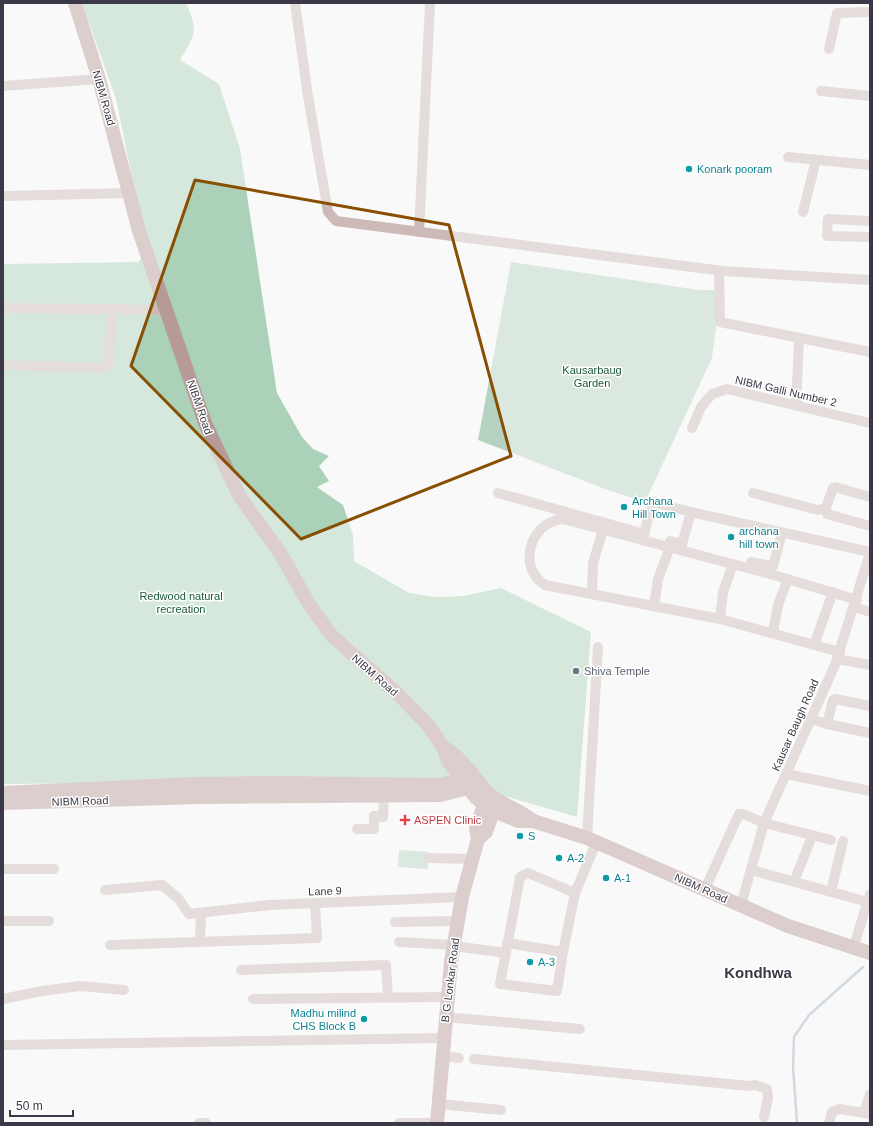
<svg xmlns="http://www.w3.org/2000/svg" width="873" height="1126" font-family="Arial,sans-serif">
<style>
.green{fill:#b5d3c0}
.forest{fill:#abd2b8}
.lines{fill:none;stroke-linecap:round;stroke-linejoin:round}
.stream{stroke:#a0b1c6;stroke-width:2.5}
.street{stroke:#ccbab8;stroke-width:10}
.secondary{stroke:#b59a98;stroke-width:14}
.marked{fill:none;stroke:#884f02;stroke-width:3;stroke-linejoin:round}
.culture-dot{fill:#0f9aa8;stroke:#fff;stroke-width:1.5}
.worship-dot{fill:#6b7280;stroke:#fff;stroke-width:1.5}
.health-dot{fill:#e0444e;stroke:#fff;stroke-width:1.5}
.labels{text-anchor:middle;stroke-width:3;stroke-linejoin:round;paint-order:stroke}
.street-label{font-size:11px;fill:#3b3947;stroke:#fff}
.culture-label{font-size:11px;fill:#0d838f;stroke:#fff;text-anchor:start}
.park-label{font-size:11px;fill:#1a5938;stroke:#fff}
.worship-label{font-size:11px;fill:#5b616d;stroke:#fff;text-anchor:start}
.health-label{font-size:11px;fill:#be3a42;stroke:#fff;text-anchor:start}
.district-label{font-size:15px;font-weight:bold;fill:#3b3947;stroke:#fff}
</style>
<rect width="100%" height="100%" fill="#f9f9f9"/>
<g class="green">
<polygon points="511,262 699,290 721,290 712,358 645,502 605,489 478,440"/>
<polygon points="399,850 429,852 428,869 398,867"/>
</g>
<path class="forest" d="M 82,3 L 186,3 C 199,31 195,35 180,60 L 219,84 L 240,149 L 277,393 L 302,437 L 313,449 L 329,456 L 319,466 L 329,481 L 317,487 L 343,505 L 353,535 L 354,561 L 409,593 L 436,597 L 464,596 L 501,588 L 591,632 L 577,817 L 449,780 L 3,784 L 3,264 L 138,262 L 147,251 L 116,99 Z"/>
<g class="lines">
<polyline class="stream" points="797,1123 793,1067 794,1037 809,1015 863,967"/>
<g class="street">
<polyline points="295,3 308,96 328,212 336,221 723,271 870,280"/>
<polyline points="829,49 837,13 870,12"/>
<polyline points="3,86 99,79"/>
<polyline points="821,91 870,96"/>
<polyline points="788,157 870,165"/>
<polyline points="3,196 130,193"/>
<polyline points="803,212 816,160"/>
<polyline points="870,221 828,219 827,236 870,237"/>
<polyline points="419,232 430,3"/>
<polyline points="719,271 720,322 870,352"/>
<polyline points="3,308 166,310"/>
<polyline points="3,365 103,368 108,365 112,309"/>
<polyline points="796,406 799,339"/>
<polyline points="692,428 701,407 712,394 727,389 870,423"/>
<polyline points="498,493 641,533"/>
<polyline points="753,493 818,510 826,508 833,488 835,487 870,497"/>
<polyline points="827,514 870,526"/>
<polyline points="644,534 652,502 691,512"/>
<polyline points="670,541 682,544 691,512 870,552"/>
<polyline points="751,562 773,566 782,533"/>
<polyline points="592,594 593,563 603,530"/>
<polyline points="654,606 658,579 670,547"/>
<polyline points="854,607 870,612"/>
<polyline points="720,619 723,592 733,564"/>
<polyline points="773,633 778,605 788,579"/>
<polyline points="814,645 833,592"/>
<path d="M 840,652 L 720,619 L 545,585 C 516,567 531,521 563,519 L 774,575 L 857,600"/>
<polyline points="837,659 870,665"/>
<polyline points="811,719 827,724 833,700 835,699 870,706"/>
<polyline points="827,724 870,733"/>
<polyline points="786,774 870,791"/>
<polyline points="357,829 374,829 374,816 383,817 384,796"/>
<polyline points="587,838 598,647"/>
<polyline points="428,858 472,859"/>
<polyline points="3,869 54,869"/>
<polyline points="751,870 868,902"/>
<polyline points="797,874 812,836"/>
<polyline points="705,889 739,814 743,814 764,823 831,840"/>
<polyline points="105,890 162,885 178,898 189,914 270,905 462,897"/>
<polyline points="831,892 843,841"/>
<polyline points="575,893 528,873 520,877 500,984 557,991 563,952 575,893 596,843"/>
<polyline points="741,905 764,823 835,665 870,553"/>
<polyline points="3,921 49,921"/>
<polyline points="395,922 458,921"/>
<polyline points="200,941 201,913"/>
<polyline points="399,942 454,945"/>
<polyline points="507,943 563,952"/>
<polyline points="110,945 317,938 315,903"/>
<polyline points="454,946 506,953"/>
<polyline points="853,949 870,894"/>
<polyline points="241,970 386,965 388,997"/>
<polyline points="3,999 42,991 80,986 124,990"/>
<polyline points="253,999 448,997"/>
<polyline points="445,1017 580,1029"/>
<polyline points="3,1045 443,1038"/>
<polyline points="442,1056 459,1058"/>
<polyline points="474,1059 749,1086 755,1085 767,1089 768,1098 764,1117"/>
<polyline points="439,1104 501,1110"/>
<polyline points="864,1113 870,1094"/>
<polyline points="199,1123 206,1123"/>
<polyline points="399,1123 437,1123"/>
<polyline points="829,1123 832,1112 840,1109 870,1114"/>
</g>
<g class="secondary">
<polyline points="75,3 99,79 139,231 205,423 240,497 280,553 309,604 332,636 399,695 428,725 443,747 448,761 476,798 492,810 518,821 533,821 587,838 788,926 870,953"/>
<path d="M 443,747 C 464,759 472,776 488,793 C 501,805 519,809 533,821"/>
<polyline points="3,793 194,784 280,783 439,785 453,782 471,772"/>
<polyline points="3,803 200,797 440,795 468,788 478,781"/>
<polyline points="478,839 486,832 496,803"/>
<polyline points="437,1123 451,962 462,897 478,839 476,829 488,793"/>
</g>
</g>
<path d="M0 0H873V1126H0ZM 195,180 L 449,225 L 511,456 L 301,539 L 131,366 Z" fill="#f9f9f9" fill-opacity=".55" fill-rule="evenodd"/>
<path class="marked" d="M 195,180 L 449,225 L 511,456 L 301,539 L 131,366 Z"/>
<g class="culture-dot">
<circle cx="689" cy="169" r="4"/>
<circle cx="624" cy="507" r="4"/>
<circle cx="731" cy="537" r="4"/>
<circle cx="520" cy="836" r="4"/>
<circle cx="559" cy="858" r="4"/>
<circle cx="606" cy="878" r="4"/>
<circle cx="530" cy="962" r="4"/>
<circle cx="364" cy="1019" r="4"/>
</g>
<circle class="worship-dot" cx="576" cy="671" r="4"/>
<path class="health-dot" d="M403 814h4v4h4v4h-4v4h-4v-4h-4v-4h4z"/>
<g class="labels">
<g class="street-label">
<text transform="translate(104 98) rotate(74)" y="4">NIBM Road</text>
<text transform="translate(786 391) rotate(13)" y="4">NIBM Galli Number 2</text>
<text transform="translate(200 407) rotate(71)" y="4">NIBM Road</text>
<text transform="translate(375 675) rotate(41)" y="4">NIBM Road</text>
<text transform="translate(795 725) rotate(-66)" y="4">Kausar Baugh Road</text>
<text transform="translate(80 801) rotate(-2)" y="4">NIBM Road</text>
<text transform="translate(701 888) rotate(24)" y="4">NIBM Road</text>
<text transform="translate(325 891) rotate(-2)" y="4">Lane 9</text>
<text transform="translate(450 980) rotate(-83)" y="4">B G Lonkar Road</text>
</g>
<g class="culture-label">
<text x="697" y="173">Konark pooram</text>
<text x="632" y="505">Archana<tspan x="632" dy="13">Hill Town</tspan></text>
<text x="739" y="535">archana<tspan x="739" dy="13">hill town</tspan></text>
<text x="528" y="840">S</text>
<text x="567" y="862">A-2</text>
<text x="614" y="882">A-1</text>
<text x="538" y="966">A-3</text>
<text x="356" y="1017" text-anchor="end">Madhu milind<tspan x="356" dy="13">CHS Block B</tspan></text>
</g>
<g class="park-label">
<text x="592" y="374">Kausarbaug<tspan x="592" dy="13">Garden</tspan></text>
<text x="181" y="600">Redwood natural<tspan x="181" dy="13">recreation</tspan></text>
</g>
<g class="worship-label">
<text x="584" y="675">Shiva Temple</text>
</g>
<g class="health-label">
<text x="414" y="824">ASPEN Clinic</text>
</g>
<g class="district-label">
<text x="758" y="978">Kondhwa</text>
</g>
</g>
<rect width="873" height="1126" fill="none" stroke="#3b3947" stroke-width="8"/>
<path d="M10 1110v6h63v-6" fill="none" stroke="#3b3947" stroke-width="2"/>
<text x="16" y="1110" font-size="12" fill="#3b3947" stroke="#ffffff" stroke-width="3" paint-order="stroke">50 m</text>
</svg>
